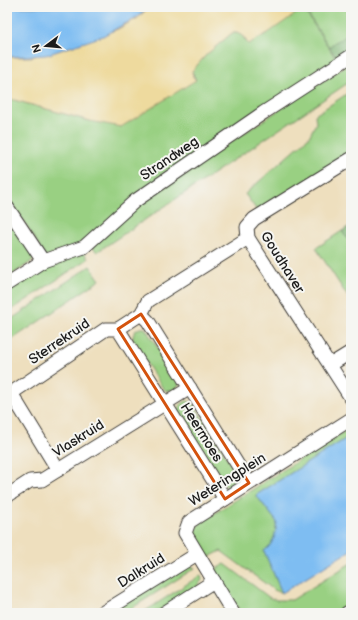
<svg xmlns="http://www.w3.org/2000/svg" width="358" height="620" font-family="'Balsamiq Sans',sans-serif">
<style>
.green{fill:#99d082;stroke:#5a764f}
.forest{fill:#7ab270;stroke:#4b6746}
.sand{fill:#eeda9e;stroke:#857b5d}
.water{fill:#7ebdf2;stroke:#4d6c87}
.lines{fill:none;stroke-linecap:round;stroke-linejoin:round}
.minor-casing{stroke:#3c3934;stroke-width:15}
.minor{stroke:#fff;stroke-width:13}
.marked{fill:none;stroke:#d4530e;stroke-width:3;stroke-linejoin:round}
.labels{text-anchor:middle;stroke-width:4;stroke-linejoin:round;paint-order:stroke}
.street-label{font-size:14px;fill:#1c1c1c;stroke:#f6f6f2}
</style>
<rect width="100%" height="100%" fill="#f6f6f2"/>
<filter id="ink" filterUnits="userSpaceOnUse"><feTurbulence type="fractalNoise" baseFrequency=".025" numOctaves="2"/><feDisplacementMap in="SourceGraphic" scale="8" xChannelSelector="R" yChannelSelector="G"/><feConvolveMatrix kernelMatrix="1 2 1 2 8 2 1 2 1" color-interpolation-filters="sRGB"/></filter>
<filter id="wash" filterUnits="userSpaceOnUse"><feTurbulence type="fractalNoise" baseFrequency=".012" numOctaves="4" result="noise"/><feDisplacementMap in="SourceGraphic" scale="16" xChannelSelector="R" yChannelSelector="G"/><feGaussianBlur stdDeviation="0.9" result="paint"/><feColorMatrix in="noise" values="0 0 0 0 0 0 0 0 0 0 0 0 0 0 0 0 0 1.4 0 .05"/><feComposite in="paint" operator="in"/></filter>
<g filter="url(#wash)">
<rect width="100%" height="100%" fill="#eedfbe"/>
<g class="green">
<path d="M 302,7 L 305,7 L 301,10 L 305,11 L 338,62 L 83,245 L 45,257 L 30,231 L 7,198 L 7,98 L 90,121 L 196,80 L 192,71 L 206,55 L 232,33 C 241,32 243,37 248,44 L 301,10 Z"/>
<polygon points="313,7 351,7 351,33 332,44 330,48 306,11"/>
<polygon points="351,62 351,81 97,252 92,247 142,201"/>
<polygon points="351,91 351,154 258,212 245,194 309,137 316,123 315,115"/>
<polygon points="7,214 34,257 31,262 7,278"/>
<polygon points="342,231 349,241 351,240 351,295 348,297 316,248"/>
<polygon points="84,252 88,259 7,313 7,292 53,261"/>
<polygon points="90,266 100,280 7,343 7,322"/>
<path d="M 140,328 L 145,328 L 180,383 L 175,390 L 166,391 L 162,387 L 133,342 C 132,336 134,330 140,328 Z"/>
<polygon points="186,401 192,402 241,480 240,484 231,489 224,485 178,413 180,405"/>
<path d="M 351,427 L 351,438 L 347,438 L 256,495 L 277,522 C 275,535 275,543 264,551 L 282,593 L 274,590 L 221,551 L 207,558 C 199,546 188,534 201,522 Z"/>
<polygon points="351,563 351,605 338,613 241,613 214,570 225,564 270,598 277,600 292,600"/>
<polygon points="190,565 195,568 124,613 108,613"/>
<polygon points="201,575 202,580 197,587 155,613 142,613"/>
</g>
<g class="forest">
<polygon points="351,33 351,52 339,61 330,48 332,44"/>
<polygon points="351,225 351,240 349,241 342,231"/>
</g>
<path class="sand" d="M 149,7 L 302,7 L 301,10 L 268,33 L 248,44 C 244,37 241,32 232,33 L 206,55 L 192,71 L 193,77 L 196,80 L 121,127 L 90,121 L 7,98 L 7,57 L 31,57 L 73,46 L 118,29 L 138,18 Z"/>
<g class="water">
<polygon points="7,7 148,7 137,17 103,36 46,55 7,57"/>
<path d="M 347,438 L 351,438 L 351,550 L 282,593 L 264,551 C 275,543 275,534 277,522 L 256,495 Z"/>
</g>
</g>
<g filter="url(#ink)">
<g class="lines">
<g class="minor-casing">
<g id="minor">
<polyline points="351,159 254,219 247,227 248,238 351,398"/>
<polyline points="7,207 43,261"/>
<polyline points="7,284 43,261 84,247 135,201 263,113 351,56"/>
<polyline points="141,314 148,321 249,483"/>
<polyline points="118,329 225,499"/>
<polyline points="330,365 351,352"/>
<polyline points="11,393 58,470"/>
<polyline points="7,396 106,329 118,329 141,314 148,301 248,238"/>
<polyline points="7,496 30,481 42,480 190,388"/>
<polyline points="102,613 197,554"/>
<polyline points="164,613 214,581"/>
<polyline points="233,613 185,533 189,522 351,419"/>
<polyline points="347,613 351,611"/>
</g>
</g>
<use href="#minor" class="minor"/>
</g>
</g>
<path class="marked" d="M 141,314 L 249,483 L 225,499 L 118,329 Z"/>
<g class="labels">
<g class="street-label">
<text transform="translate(169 158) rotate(-34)" y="5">Strandweg</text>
<text transform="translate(283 262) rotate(58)" y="5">Goudhaver</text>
<text transform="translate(59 341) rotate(-34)" y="5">Sterrekruid</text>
<text transform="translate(202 432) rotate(58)" y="5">Heermoes</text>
<text transform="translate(78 438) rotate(-32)" y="5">Vlaskruid</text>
<text transform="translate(227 479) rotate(-32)" y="5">Weteringplein</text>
<text transform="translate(141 570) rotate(-32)" y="5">Dalkruid</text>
</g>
</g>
<rect width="358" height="620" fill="none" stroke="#f6f6f2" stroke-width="24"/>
<g transform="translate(46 46) rotate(254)" stroke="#f6f6f2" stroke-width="3" paint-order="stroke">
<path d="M0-3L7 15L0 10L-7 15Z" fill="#1c1c1c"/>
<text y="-6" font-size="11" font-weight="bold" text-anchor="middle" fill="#1c1c1c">N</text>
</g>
</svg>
